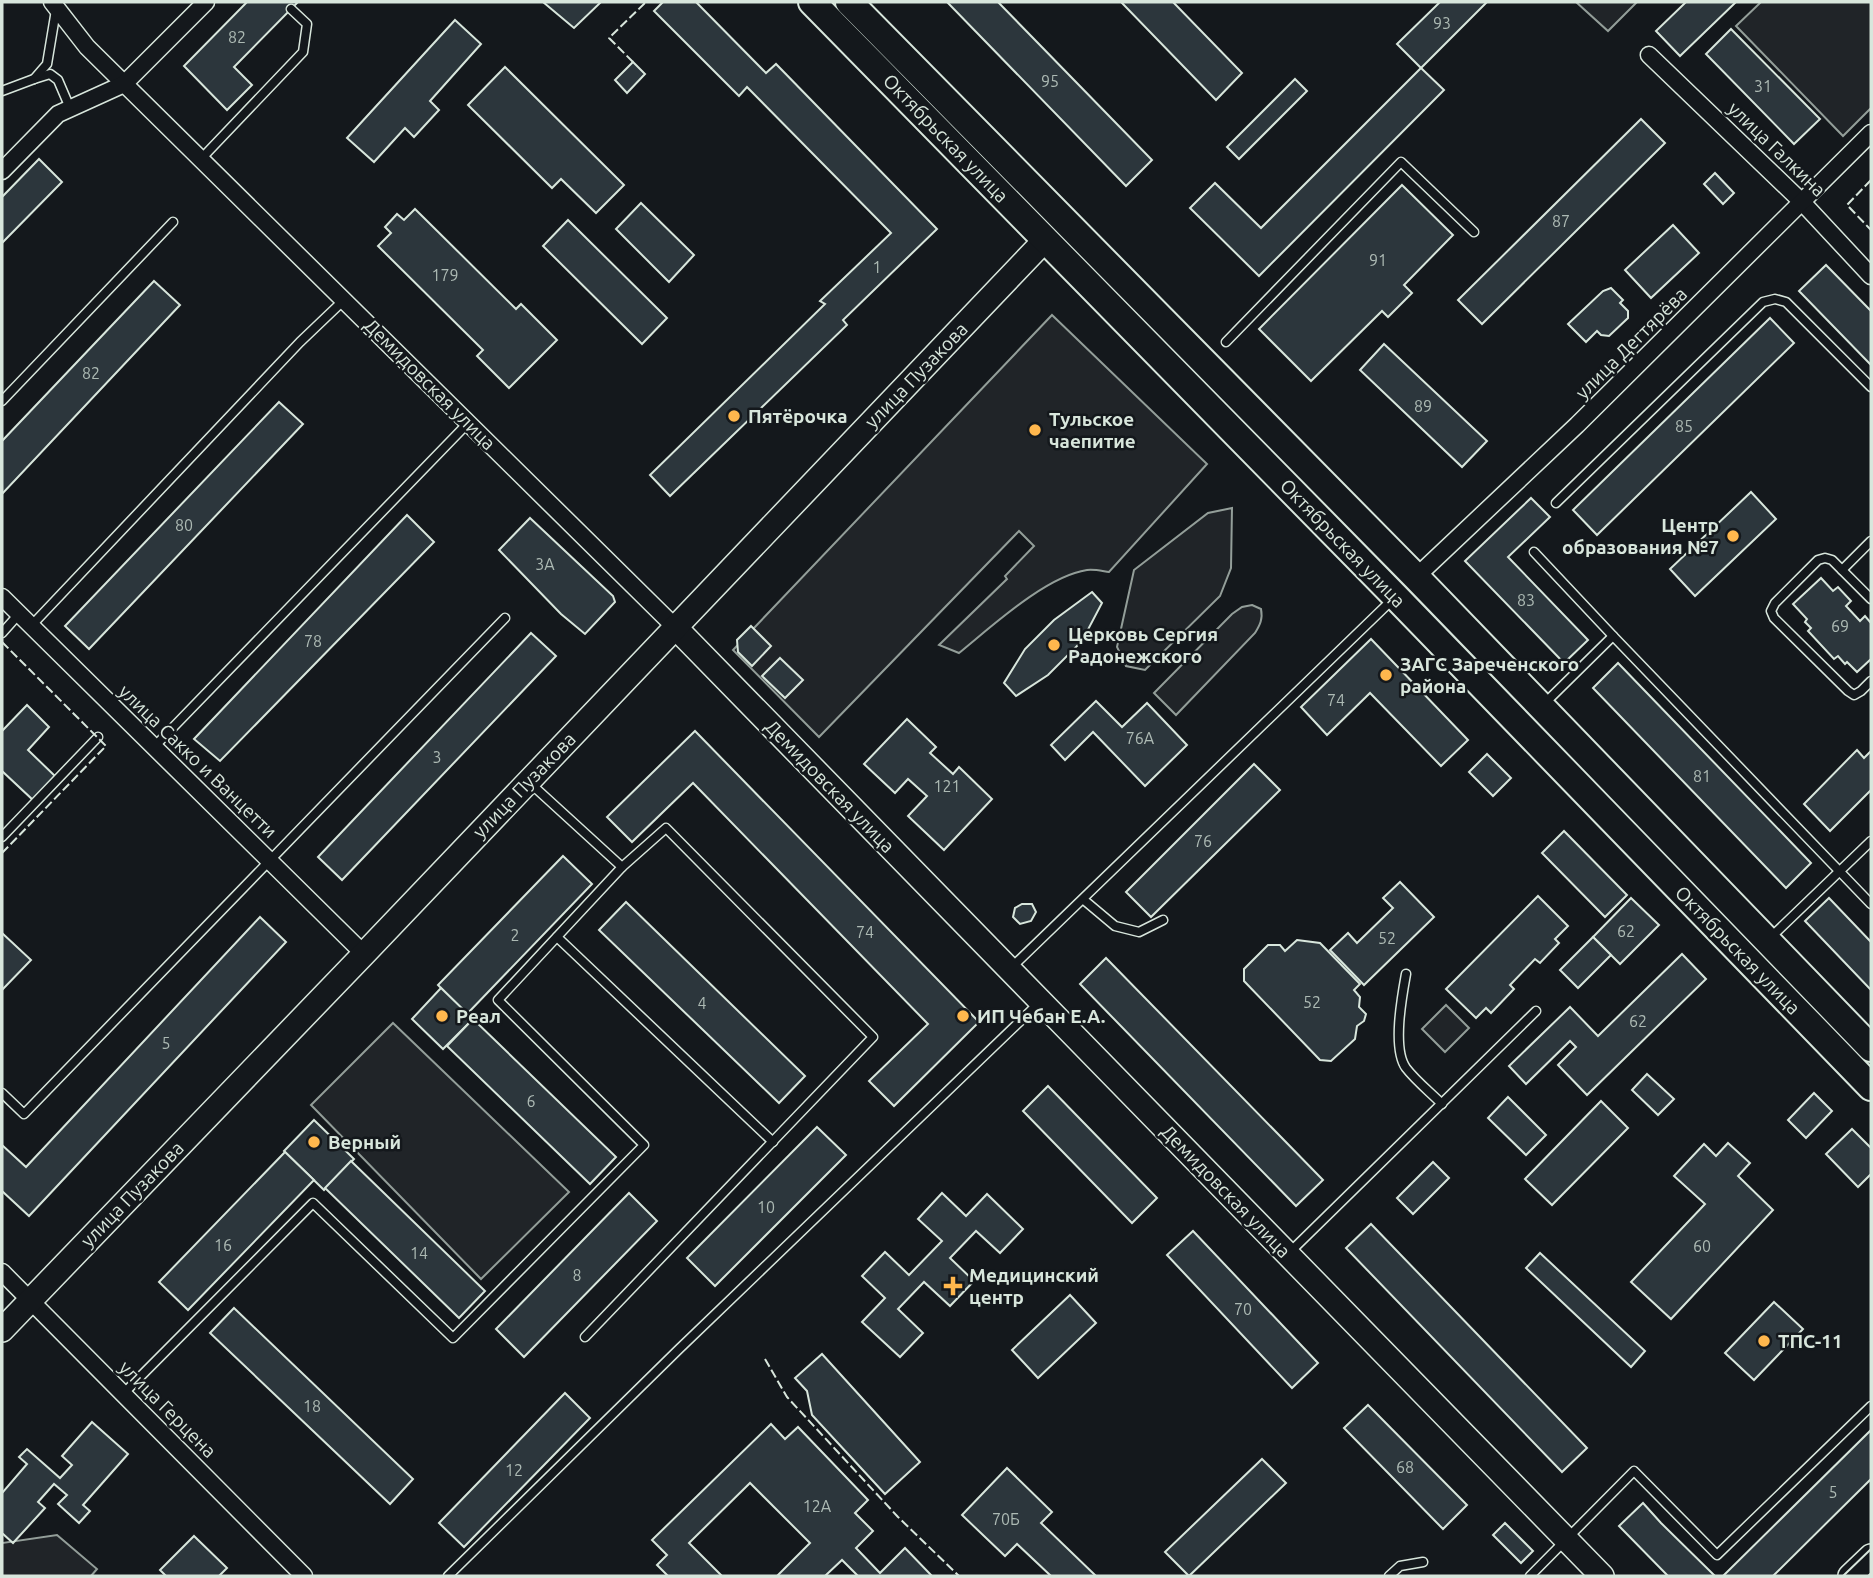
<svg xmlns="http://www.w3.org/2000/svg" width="1873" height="1578" font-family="Ubuntu,sans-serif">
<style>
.green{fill:#202428;stroke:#939e99;stroke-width:2}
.building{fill:#2c363c;stroke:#d8e6dc;stroke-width:2}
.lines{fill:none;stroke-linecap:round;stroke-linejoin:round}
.lane-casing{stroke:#d8e6dc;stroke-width:11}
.street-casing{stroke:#d8e6dc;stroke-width:19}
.secondary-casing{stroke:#d8e6dc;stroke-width:26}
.primary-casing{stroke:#d8e6dc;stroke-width:30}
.lane{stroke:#14181c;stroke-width:8}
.street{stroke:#14181c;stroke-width:16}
.secondary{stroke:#14181c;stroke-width:23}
.primary{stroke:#14181c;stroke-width:26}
.tram{stroke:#d8e6dc;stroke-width:2}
.fence{stroke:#d8e6dc;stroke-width:2;stroke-dasharray:9 3.5;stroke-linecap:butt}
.poi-dot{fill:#ffb74d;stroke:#14181c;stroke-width:2.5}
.labels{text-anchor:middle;stroke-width:5;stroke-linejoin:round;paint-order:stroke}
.number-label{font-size:16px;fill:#adbab4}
.street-label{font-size:19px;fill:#d8e6dc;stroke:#14181c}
.poi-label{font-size:19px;font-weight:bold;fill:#d8e6dc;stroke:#14181c;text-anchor:start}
</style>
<rect width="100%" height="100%" fill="#14181c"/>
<g class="green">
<polygon points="1576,2 1637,2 1608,31"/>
<polygon points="1761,2 1871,2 1871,108 1843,136 1736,26"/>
<path d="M 1052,315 L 1207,464 L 1109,572 C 1102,571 1094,569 1087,570 C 1046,576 991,627 959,653 L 939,645 L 1007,579 L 1005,576 L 1034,546 L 1019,531 L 819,737 L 733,650 Z"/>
<polygon points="1232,508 1231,568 1220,596 1145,670 1126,666 1117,647 1134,570 1208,513"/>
<path d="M 1252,605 L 1261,609 C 1263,619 1260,625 1255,633 L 1176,715 L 1154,693 L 1232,614 L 1242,607 Z"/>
<polygon points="1446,1005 1469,1028 1445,1052 1422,1029"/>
<polygon points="393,1023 569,1192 481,1279 311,1105"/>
<polygon points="57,1535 97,1569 91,1576 2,1576 2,1543"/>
</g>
<g class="building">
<polygon points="247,2 298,2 234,67 252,85 227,110 184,66"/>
<polygon points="543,2 601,2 574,28"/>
<polygon points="663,2 696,2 766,73 776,64 937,229 843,320 847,325 670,496 650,475 825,304 820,301 891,233 747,87 739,96 654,11"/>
<polygon points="947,2 998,2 1152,160 1126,186"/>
<polygon points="1121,2 1173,2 1242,73 1216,100"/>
<polygon points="1440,2 1487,2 1421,68 1397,44"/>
<polygon points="1686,2 1736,2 1680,56 1656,31"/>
<polygon points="455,20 481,44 430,101 439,110 414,137 405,128 374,162 347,138"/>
<polygon points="1731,29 1820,119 1794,144 1706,54"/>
<polygon points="633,62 645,74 627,93 615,80"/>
<polygon points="505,67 624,185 596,213 561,179 552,188 468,105"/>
<polygon points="1421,68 1444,90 1259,276 1190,208 1215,183 1261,228"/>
<polygon points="1295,79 1307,91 1239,159 1227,147"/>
<polygon points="1641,119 1665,143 1482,324 1458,300"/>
<polygon points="39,159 62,182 2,243 2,197"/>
<polygon points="1715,173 1734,193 1723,204 1704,184"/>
<polygon points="1402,185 1453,235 1404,285 1412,293 1388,317 1382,311 1311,381 1259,329"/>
<polygon points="641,203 694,255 669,282 616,229"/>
<polygon points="415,209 516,309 521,304 557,340 509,388 477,356 483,350 378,246 391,233 385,227 397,214 404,220"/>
<polygon points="568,220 667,318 642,344 543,246"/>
<polygon points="1673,225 1699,253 1651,298 1625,270"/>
<polygon points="1826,265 1871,311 1871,365 1799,291"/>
<polygon points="154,281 180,305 2,494 2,441"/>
<polygon points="1611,288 1623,300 1620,303 1628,311 1628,318 1609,336 1601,335 1597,331 1586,342 1568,324 1603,291"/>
<polygon points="1770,318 1794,343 1597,535 1573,510"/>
<polygon points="1384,344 1487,441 1462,467 1360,370"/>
<polygon points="279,402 303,424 89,649 65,626"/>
<polygon points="1751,492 1776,519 1695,596 1670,569"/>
<polygon points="1531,498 1550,517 1508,557 1588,640 1564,663 1465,561"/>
<polygon points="407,515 434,542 220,761 194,739"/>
<polygon points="530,518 613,596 615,602 585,634 561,614 499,550"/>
<polygon points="1821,578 1833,591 1838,587 1851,601 1846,606 1860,621 1865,616 1871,623 1871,659 1857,672 1847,662 1845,664 1838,656 1834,659 1808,631 1811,628 1805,622 1807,619 1793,604"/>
<polygon points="1092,592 1102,603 1082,641 1048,675 1016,696 1004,683 1025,649 1054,620"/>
<polygon points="751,626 771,646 752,666 738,652 737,640"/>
<polygon points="531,633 556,656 342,880 318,857"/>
<polygon points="1371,639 1468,740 1441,766 1370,693 1327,735 1301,707"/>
<polygon points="780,658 803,680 785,698 762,676"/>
<polygon points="1618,663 1811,863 1786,888 1593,688"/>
<polygon points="1096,701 1122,727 1147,703 1187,745 1145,786 1093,732 1065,760 1051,745"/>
<polygon points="27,705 49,727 28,750 56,777 33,800 3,772 2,773 2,729 3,730"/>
<polygon points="907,719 936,747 930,753 953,774 959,767 992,799 944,850 908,816 927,796 908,779 895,793 864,764"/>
<polygon points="695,731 979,1022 894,1106 869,1081 928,1024 693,783 632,842 607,817"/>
<polygon points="1857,750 1864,758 1871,751 1871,790 1830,831 1804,804"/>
<polygon points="1487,754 1511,778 1493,796 1469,772"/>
<polygon points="1254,764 1280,790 1151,917 1126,892"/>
<polygon points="1564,831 1627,895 1605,917 1542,853"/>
<polygon points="563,856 592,884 467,1014 438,985"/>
<polygon points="1400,882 1434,917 1364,985 1330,950 1348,933 1357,943 1393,908 1383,898"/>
<polygon points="1538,896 1568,926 1555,939 1559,943 1540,963 1535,959 1510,985 1514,989 1491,1013 1486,1008 1476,1018 1446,989"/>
<polygon points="1631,898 1659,925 1620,964 1593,937"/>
<polygon points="1829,898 1871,942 1871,990 1805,921"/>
<polygon points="626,902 805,1076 779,1103 599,930"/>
<polygon points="1022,904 1032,904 1036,912 1031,921 1020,924 1013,917 1015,908"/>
<polygon points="260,917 286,942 29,1216 2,1191 2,1145 26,1167"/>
<polygon points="2,933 31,960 2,990"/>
<polygon points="1593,937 1611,955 1578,988 1560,970"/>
<polygon points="1297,940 1320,943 1360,984 1354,990 1360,997 1359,1007 1366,1014 1364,1021 1357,1026 1355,1039 1331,1061 1320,1060 1244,981 1244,969 1268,945 1280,945 1285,951"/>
<polygon points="1682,954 1706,979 1587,1095 1558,1065 1576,1047 1570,1041 1526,1084 1509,1066 1570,1007 1598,1036"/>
<polygon points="1106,958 1323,1180 1296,1206 1080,984"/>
<polygon points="441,988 473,1019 443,1049 412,1019"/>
<polygon points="473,1019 616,1157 590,1184 447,1046"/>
<polygon points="1647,1074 1674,1099 1658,1115 1632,1090"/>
<polygon points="1048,1086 1157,1198 1132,1223 1023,1111"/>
<polygon points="1814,1093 1832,1111 1806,1138 1788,1120"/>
<polygon points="1508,1097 1546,1135 1526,1155 1488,1118"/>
<polygon points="1601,1101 1628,1128 1552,1205 1525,1179"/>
<polygon points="314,1120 354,1159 324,1190 284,1151"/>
<polygon points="817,1127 846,1155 715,1286 687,1258"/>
<polygon points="1852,1129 1871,1148 1871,1174 1858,1187 1826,1154"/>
<polygon points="1728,1143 1750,1163 1738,1176 1773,1210 1671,1319 1631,1282 1705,1204 1674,1176 1704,1144 1716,1156"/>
<polygon points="285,1152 314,1180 188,1310 159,1282"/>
<polygon points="351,1161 485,1291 459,1318 325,1188"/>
<polygon points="1433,1162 1449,1178 1413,1214 1397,1198"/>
<polygon points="629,1193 657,1221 524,1357 496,1329"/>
<polygon points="942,1193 966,1216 987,1194 1023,1229 1000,1253 976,1231 950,1258 974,1281 950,1306 924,1282 898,1309 923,1333 900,1357 862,1322 885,1298 862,1276 885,1252 909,1275 942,1241 918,1219"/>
<polygon points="1371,1224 1587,1448 1562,1472 1346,1248"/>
<polygon points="1193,1231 1318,1363 1292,1388 1167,1255"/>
<polygon points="1540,1253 1645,1351 1631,1367 1526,1268"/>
<polygon points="1070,1295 1096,1323 1038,1378 1012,1350"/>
<polygon points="1774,1302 1803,1329 1754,1380 1725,1353"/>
<polygon points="234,1308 413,1479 390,1504 210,1333"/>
<polygon points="822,1354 920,1462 885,1494 812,1415 807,1391 795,1378"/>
<polygon points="565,1393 590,1418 464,1547 439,1523"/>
<polygon points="1368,1405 1467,1505 1443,1529 1344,1428"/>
<polygon points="92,1422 128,1454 83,1505 90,1511 79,1523 58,1504 67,1495 54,1484 38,1502 45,1508 13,1543 2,1533 2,1493 27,1464 19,1457 27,1449 60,1478 72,1465 62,1456"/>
<polygon points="771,1424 785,1439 798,1427 868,1500 855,1513 873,1531 856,1548 880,1573 905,1548 932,1576 858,1576 842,1560 825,1576 777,1576 810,1543 750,1483 689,1543 722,1576 668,1576 657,1565 667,1555 652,1540"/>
<polygon points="1871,1430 1871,1479 1773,1576 1723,1576"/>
<polygon points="1262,1459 1286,1483 1189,1576 1165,1552"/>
<polygon points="1007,1468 1052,1512 1041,1523 1096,1576 1051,1576 1017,1544 1005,1556 962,1515"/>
<polygon points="1643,1503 1661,1523 1715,1576 1668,1576 1619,1526"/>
<polygon points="1505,1523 1533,1551 1521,1563 1493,1535"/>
<polygon points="194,1536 227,1568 219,1576 166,1576 160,1570"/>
</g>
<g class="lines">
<g class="lane-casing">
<g id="lane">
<polyline points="34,79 50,74 58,80 70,108"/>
<polyline points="2,91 34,79 47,64 56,10"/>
<polyline points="201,159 303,52 307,24 291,9"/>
<polyline points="1226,342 1401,162 1474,232"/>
<polyline points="2,401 173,222"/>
<polyline points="1556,503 1763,302 1775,299 1786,302 1871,387"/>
<polyline points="1534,552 1613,636"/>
<polyline points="1842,570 1871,541"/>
<polyline points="1871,599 1832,560 1825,558 1818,560 1775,603 1771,611 1774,618 1848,691 1854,695 1861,691 1871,681"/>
<polyline points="31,626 300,342 344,300"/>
<polyline points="2,633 19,614"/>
<polyline points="1543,705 1613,636 1871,904"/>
<polyline points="154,747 469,422"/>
<polyline points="530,783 622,867 666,828 873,1037 585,1337"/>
<polyline points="2,837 98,737"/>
<polyline points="1084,900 1115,926 1139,932 1163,920"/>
<polyline points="557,937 773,1142"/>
<polyline points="1769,939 1871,841"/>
<polyline points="1010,969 1393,599"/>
<path d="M 1406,974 C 1402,996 1392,1049 1406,1068 C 1416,1081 1430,1092 1442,1104"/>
<polyline points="2,1093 24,1114 505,618"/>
<polyline points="1290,1252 1536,1011"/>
<polyline points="123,1394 313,1203 453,1338 644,1145 498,1000 622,867"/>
<polyline points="448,1576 678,1350 1039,1003"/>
<polyline points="1389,1576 1400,1566 1423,1562"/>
<polyline points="1530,1576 1634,1471 1717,1555 1871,1406"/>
</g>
</g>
<g class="street-casing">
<g id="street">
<polyline points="52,2 87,47 675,627"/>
<polyline points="1649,55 1802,202 1871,276"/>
<polyline points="2,171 58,114 124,84 206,2"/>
<polyline points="1416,577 1577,425 1871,133"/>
<polyline points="2,597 364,954"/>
<polyline points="2,1272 304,1576"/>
</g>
</g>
<g class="secondary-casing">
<g id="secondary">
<polyline points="675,627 1602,1576"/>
<polyline points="2,1330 364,954 1046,239"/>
<polyline points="1850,1576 1871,1556"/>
</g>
</g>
<g class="primary-casing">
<g id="primary">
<polyline points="812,2 1395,596 1871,1087"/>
<polyline points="849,2 1416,577 1871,1048"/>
</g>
</g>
<use href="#lane" class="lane"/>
<use href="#street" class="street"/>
<use href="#secondary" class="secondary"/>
<use href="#primary" class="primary"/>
<polyline class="tram" points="1843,1576 1871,1549"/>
<g class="fence">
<polyline points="633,62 609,38 646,2"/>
<polyline points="1871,180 1847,205 1871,230"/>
<polyline points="2,642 106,746 2,853"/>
<polyline points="765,1359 787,1397 898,1517 959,1576"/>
</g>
</g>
<g class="poi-dot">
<circle cx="734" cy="416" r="7"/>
<circle cx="1035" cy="430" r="7"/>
<circle cx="1733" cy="536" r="7"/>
<circle cx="1054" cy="645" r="7"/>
<circle cx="1386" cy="675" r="7"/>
<circle cx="442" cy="1016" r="7"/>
<circle cx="963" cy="1016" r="7"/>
<circle cx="314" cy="1142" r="7"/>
<path d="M949.5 1275.5h7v7h7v7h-7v7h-7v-7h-7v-7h7z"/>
<circle cx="1764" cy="1341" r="7"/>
</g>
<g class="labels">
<g class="number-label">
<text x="1442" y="29">93</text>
<text x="237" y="43">82</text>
<text x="1050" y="87">95</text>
<text x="1763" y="92">31</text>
<text x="1561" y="227">87</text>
<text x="1378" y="266">91</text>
<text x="877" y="273">1</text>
<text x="445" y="281">179</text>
<text x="91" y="379">82</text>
<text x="1423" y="412">89</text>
<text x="1684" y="432">85</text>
<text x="184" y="531">80</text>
<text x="545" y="570">3А</text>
<text x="1526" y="606">83</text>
<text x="1840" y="632">69</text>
<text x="313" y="647">78</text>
<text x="1336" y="706">74</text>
<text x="1140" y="744">76А</text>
<text x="437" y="763">3</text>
<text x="1702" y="782">81</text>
<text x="947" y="792">121</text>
<text x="1203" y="847">76</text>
<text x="1626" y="937">62</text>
<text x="865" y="938">74</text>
<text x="515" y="941">2</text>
<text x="1387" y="944">52</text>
<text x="1312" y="1008">52</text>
<text x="702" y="1009">4</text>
<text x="1638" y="1027">62</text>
<text x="166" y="1049">5</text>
<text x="531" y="1107">6</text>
<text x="766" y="1213">10</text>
<text x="223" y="1251">16</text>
<text x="1702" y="1252">60</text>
<text x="419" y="1259">14</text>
<text x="577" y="1281">8</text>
<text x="1243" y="1315">70</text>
<text x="312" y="1412">18</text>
<text x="1405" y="1473">68</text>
<text x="514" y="1476">12</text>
<text x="1833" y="1498">5</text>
<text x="817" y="1512">12А</text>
<text x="1006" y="1525">70Б</text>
</g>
<g class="street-label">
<text transform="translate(946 138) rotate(46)" y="7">Октябрьская улица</text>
<text transform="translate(1777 149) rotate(44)" y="7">улица Галкина</text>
<text transform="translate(1631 343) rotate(-45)" y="7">улица Дегтярёва</text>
<text transform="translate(916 375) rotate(-46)" y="7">улица Пузакова</text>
<text transform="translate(430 384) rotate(45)" y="7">Демидовская улица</text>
<text transform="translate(1343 543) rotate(46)" y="7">Октябрьская улица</text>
<text transform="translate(198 761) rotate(44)" y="7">улица Сакко и Ванцетти</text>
<text transform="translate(524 785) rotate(-46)" y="7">улица Пузакова</text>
<text transform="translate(830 786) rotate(46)" y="7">Демидовская улица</text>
<text transform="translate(1738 950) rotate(46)" y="7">Октябрьская улица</text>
<text transform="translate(1226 1191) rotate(46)" y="7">Демидовская улица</text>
<text transform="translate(132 1194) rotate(-46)" y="7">улица Пузакова</text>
<text transform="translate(168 1409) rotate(45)" y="7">улица Герцена</text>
</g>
<g class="poi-label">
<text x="748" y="423">Пятёрочка</text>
<text x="1049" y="426">Тульское<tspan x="1049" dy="22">чаепитие</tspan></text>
<text x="1719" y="532" text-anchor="end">Центр<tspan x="1719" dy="22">образования №7</tspan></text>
<text x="1068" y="641">Церковь Сергия<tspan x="1068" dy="22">Радонежского</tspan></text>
<text x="1400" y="671">ЗАГС Зареченского<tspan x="1400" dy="22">района</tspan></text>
<text x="456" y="1023">Реал</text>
<text x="977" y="1023">ИП Чебан Е.А.</text>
<text x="328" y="1149">Верный</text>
<text x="969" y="1282">Медицинский<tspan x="969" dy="22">центр</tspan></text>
<text x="1778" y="1348">ТПС-11</text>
</g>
</g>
<rect width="1873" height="1578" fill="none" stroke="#d8e6dc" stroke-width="7"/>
</svg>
